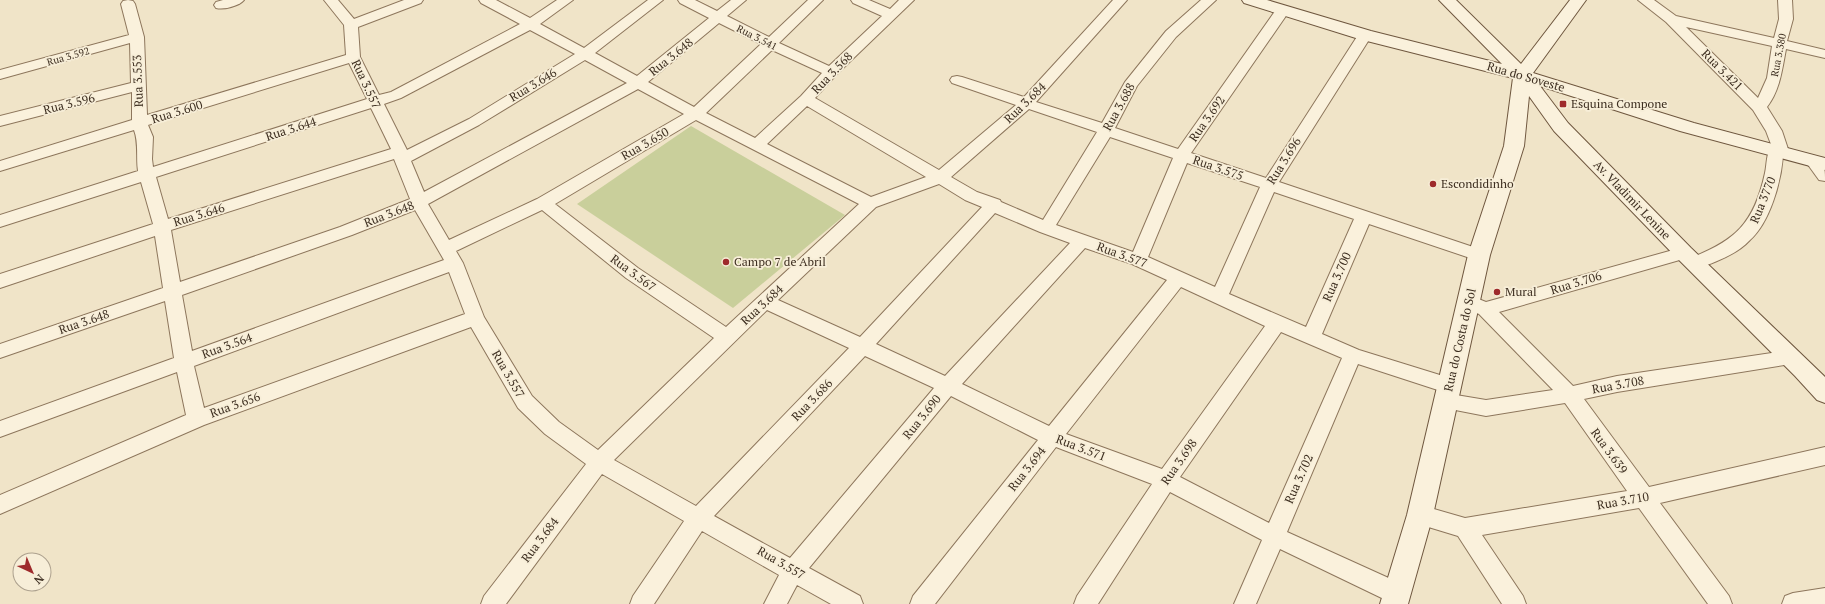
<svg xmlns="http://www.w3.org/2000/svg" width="1825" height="604" font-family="'PT Serif',serif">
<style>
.green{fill:#c9cf9b}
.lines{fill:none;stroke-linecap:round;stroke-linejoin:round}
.street-casing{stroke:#8d765c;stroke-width:2}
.secondary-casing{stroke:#6f573f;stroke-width:2}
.street{fill:#faf1dc;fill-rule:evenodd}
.secondary{fill:#faf1dc;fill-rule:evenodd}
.poi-dot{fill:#9e2a2b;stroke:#f7eed8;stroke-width:1.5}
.labels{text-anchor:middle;stroke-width:3.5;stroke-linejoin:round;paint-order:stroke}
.far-street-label{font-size:10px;fill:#3d2e20;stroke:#f7eed8}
.street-label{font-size:12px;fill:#3d2e20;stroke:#f7eed8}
.poi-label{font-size:12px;fill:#3d2e20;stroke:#f7eed8;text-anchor:start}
</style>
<rect width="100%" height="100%" fill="#f0e4c8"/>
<polygon class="green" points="691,126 845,215 733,308 577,204"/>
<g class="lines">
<g class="street-casing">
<g id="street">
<path d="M 128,0 L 133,1 L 135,4 L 144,37 L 147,115 L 346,55 L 344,25 L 324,0 L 338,0 L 354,19 L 404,0 L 423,0 L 421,3 L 358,27 L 360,57 L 379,95 L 391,92 L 520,24 L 481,3 L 479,0 L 496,0 L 530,18 L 557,0 L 573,0 L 540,24 L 584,48 L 648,0 L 663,0 L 595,53 L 637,76 L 709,18 L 680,3 L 678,0 L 695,0 L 717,11 L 731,0 L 746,0 L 727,16 L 769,37 L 808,0 L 823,0 L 779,43 L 829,66 L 882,16 L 853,3 L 851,0 L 869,0 L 890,9 L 899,0 L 914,0 L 836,75 L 815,98 L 939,170 L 1016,105 L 952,83 L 950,80 L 952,77 L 957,76 L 962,77 L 1024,97 L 1113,0 L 1127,0 L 1036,102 L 1102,123 L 1125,82 L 1166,31 L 1201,0 L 1216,0 L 1176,37 L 1137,86 L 1115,128 L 1178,149 L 1278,7 L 1288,7 L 1290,10 L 1191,153 L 1266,178 L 1360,32 L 1370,32 L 1372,35 L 1279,182 L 1485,251 L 1488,255 L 1485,259 L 1479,261 L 1369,224 L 1322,334 L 1359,350 L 1456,380 L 1459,386 L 1456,392 L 1450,394 L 1486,400 L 1553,390 L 1479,314 L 1470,310 L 1467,305 L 1470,300 L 1476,298 L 1486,302 L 1684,247 L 1690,249 L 1693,253 L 1690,257 L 1499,312 L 1573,386 L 1617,376 L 1791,350 L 1798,352 L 1800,357 L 1798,362 L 1791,364 L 1617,392 L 1584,399 L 1649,487 L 1825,447 L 1825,465 L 1660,503 L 1729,596 L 1732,604 L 1708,604 L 1639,508 L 1482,535 L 1523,596 L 1526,604 L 1502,604 L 1458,536 L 1412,522 L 1409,515 L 1412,508 L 1420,505 L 1465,518 L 1627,491 L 1565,403 L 1486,416 L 1440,407 L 1437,401 L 1440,395 L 1447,393 L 1358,364 L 1287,532 L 1404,585 L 1407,593 L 1404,601 L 1396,604 L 1388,601 L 1280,549 L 1256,604 L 1234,604 L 1262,540 L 1170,492 L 1098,604 L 1074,604 L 1077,596 L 1152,484 L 1056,447 L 935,604 L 910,604 L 913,596 L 1038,440 L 951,396 L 809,568 L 860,596 L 863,604 L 831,604 L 797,585 L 787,604 L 764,604 L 779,575 L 702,531 L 654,604 L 630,604 L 633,596 L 684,521 L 602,474 L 506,604 L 481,604 L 484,596 L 586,464 L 545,434 L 518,408 L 471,327 L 204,425 L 0,514 L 0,495 L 186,415 L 177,372 L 0,437 L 0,421 L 174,358 L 165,301 L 0,358 L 0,344 L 163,288 L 155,236 L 0,288 L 0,274 L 153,224 L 141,182 L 0,227 L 0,215 L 138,171 C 136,158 139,143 134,130 L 0,171 L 0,161 L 132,120 L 132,92 L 0,126 L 0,116 L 131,83 L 130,43 L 0,79 L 0,70 L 129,35 L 121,4 L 123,1 ZM 719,23 L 761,44 L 694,107 L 648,82 ZM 530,30 L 575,54 L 469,119 L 407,150 L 384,104 L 401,98 ZM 772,50 L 822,73 L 801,96 L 755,138 L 706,113 ZM 585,60 L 627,83 L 424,192 L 411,161 L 479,125 ZM 349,63 L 367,99 L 153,167 L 152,159 L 153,137 L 148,125 ZM 638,89 L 684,114 L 537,199 L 449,240 L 428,204 ZM 807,106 L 926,177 L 871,197 L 767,144 ZM 371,108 L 391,149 L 168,219 L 156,177 ZM 1029,109 L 1097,132 L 1043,220 L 1001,202 L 1000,200 L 977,192 L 951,177 ZM 696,120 L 859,204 L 726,327 L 638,268 L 555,204 ZM 1110,137 L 1173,158 L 1133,252 L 1056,225 ZM 394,159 L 410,199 L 340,227 L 180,282 L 171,230 ZM 1187,163 L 1260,187 L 1215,287 L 1148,257 ZM 939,184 L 965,200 L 982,207 L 860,337 L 778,300 L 876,207 ZM 1274,192 L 1354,219 L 1306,327 L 1229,294 ZM 415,210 L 444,260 L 192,351 L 182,295 L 352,235 ZM 542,210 L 626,278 L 714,338 L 598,450 L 559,422 L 532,396 L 484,317 L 463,263 L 456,251 ZM 995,213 L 1040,232 L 1070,243 L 945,376 L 876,344 ZM 1085,248 L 1132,264 L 1167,280 L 1049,426 L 962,384 ZM 449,272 L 465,314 L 204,408 L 194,366 ZM 1181,287 L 1265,326 L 1162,469 L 1066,434 ZM 767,310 L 849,348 L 696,506 L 614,460 ZM 1281,332 L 1342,358 L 1269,523 L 1180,477 ZM 865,356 L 934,388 L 790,558 L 714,516 Z"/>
<path d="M 223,0 L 244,0 C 239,6 224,10 216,8 L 214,5 L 216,2 Z"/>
<path d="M 1638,0 L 1654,0 L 1676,16 L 1774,38 L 1779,19 L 1778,0 L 1792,0 L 1793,19 L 1787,41 L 1825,50 L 1825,58 L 1786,49 C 1782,70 1780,90 1767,107 L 1782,131 L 1789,152 L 1787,156 L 1783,156 C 1781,182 1770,222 1750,240 C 1741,250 1729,256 1717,261 C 1707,265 1698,270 1688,267 L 1685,263 L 1688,259 C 1735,241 1754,224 1765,173 C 1767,165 1766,152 1772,147 L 1766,131 L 1753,110 L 1666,22 ZM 1686,27 L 1772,46 L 1767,78 L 1758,98 Z"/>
<path d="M 1814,157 C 1825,160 1825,170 1825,181 L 1819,180 L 1806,162 L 1808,158 Z"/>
<polygon points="1825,588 1825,604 1782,604 1785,596 1793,593"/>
</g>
</g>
<g class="secondary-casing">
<polygon id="secondary" points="1242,0 1267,0 1371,31 1502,64 1439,0 1456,0 1521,64 1570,0 1586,0 1533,73 1694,123 1825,158 1825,170 1680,131 1540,86 1568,123 1691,248 1825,377 1825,403 1817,400 1795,376 1677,258 1554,131 1529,96 1524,146 1490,255 1433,515 1408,604 1380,604 1407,515 1468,255 1504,146 1513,78 1359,39 1244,3"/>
</g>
<use href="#street" class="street"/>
<use href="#secondary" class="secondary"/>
</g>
<g class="poi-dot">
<rect x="1559" y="100" width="8" height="8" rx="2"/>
<circle cx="1433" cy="184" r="4"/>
<circle cx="726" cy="262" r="4"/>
<circle cx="1497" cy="292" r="4"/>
</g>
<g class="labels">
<g class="far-street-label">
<text transform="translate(757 37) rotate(27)" y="4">Rua 3.541</text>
<text transform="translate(1778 55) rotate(-79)" y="4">Rua 3.380</text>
<text transform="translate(68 56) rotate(-16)" y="4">Rua 3.592</text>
</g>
<g class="street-label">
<text transform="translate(671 57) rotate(-39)" y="4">Rua 3.648</text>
<text transform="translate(1722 70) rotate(45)" y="4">Rua 3.421</text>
<text transform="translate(832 73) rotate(-46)" y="4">Rua 3.568</text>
<text transform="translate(1526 77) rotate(16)" y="4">Rua do Soveste</text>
<text transform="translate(138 81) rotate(-92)" y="4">Rua 3.553</text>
<text transform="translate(366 84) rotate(65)" y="4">Rua 3.557</text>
<text transform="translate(533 85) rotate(-31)" y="4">Rua 3.646</text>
<text transform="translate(1025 103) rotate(-44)" y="4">Rua 3.684</text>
<text transform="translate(69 104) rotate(-14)" y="4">Rua 3.596</text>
<text transform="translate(1119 107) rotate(-61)" y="4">Rua 3.688</text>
<text transform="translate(177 112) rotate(-17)" y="4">Rua 3.600</text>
<text transform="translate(1207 119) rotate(-55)" y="4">Rua 3.692</text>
<text transform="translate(291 129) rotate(-18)" y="4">Rua 3.644</text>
<text transform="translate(645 144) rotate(-30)" y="4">Rua 3.650</text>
<text transform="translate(1284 161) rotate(-58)" y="4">Rua 3.696</text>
<text transform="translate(1218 168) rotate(19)" y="4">Rua 3.575</text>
<text transform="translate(1632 200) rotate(46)" y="4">Av. Vladimir Lenine</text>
<text transform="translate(1763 200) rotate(-68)" y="4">Rua 3770</text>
<text transform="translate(389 214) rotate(-21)" y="4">Rua 3.648</text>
<text transform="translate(199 215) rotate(-17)" y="4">Rua 3.646</text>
<text transform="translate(1122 255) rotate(20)" y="4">Rua 3.577</text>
<text transform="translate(633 273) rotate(36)" y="4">Rua 3.567</text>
<text transform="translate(1337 277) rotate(-66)" y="4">Rua 3.700</text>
<text transform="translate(1576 283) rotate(-17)" y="4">Rua 3.706</text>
<text transform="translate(762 305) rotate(-43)" y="4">Rua 3.684</text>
<text transform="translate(84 322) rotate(-19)" y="4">Rua 3.648</text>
<text transform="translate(1460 340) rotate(-77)" y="4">Rua do Costa do Sol</text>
<text transform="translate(227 346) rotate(-20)" y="4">Rua 3.564</text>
<text transform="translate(508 374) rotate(60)" y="4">Rua 3.557</text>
<text transform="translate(1618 385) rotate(-10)" y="4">Rua 3.708</text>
<text transform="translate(812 400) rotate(-46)" y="4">Rua 3.686</text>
<text transform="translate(235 405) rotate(-20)" y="4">Rua 3.656</text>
<text transform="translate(922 417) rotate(-51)" y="4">Rua 3.690</text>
<text transform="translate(1081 448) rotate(21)" y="4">Rua 3.571</text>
<text transform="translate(1609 451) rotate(54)" y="4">Rua 3.639</text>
<text transform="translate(1179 462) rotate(-55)" y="4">Rua 3.698</text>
<text transform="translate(1027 469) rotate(-52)" y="4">Rua 3.694</text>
<text transform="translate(1299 479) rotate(-66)" y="4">Rua 3.702</text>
<text transform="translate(1623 501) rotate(-10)" y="4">Rua 3.710</text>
<text transform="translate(540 540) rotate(-53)" y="4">Rua 3.684</text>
<text transform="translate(781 563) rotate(30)" y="4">Rua 3.557</text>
</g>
<g class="poi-label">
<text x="1571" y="108">Esquina Compone</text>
<text x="1441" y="188">Escondidinho</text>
<text x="734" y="266">Campo 7 de Abril</text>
<text x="1505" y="296">Mural</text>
</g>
</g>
<g transform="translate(32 572) rotate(136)"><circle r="19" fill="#f7eed8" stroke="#ada18e"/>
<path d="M0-3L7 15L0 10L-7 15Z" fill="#9e2a2b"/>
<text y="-6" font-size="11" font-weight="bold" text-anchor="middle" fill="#3d2e20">N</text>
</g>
</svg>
